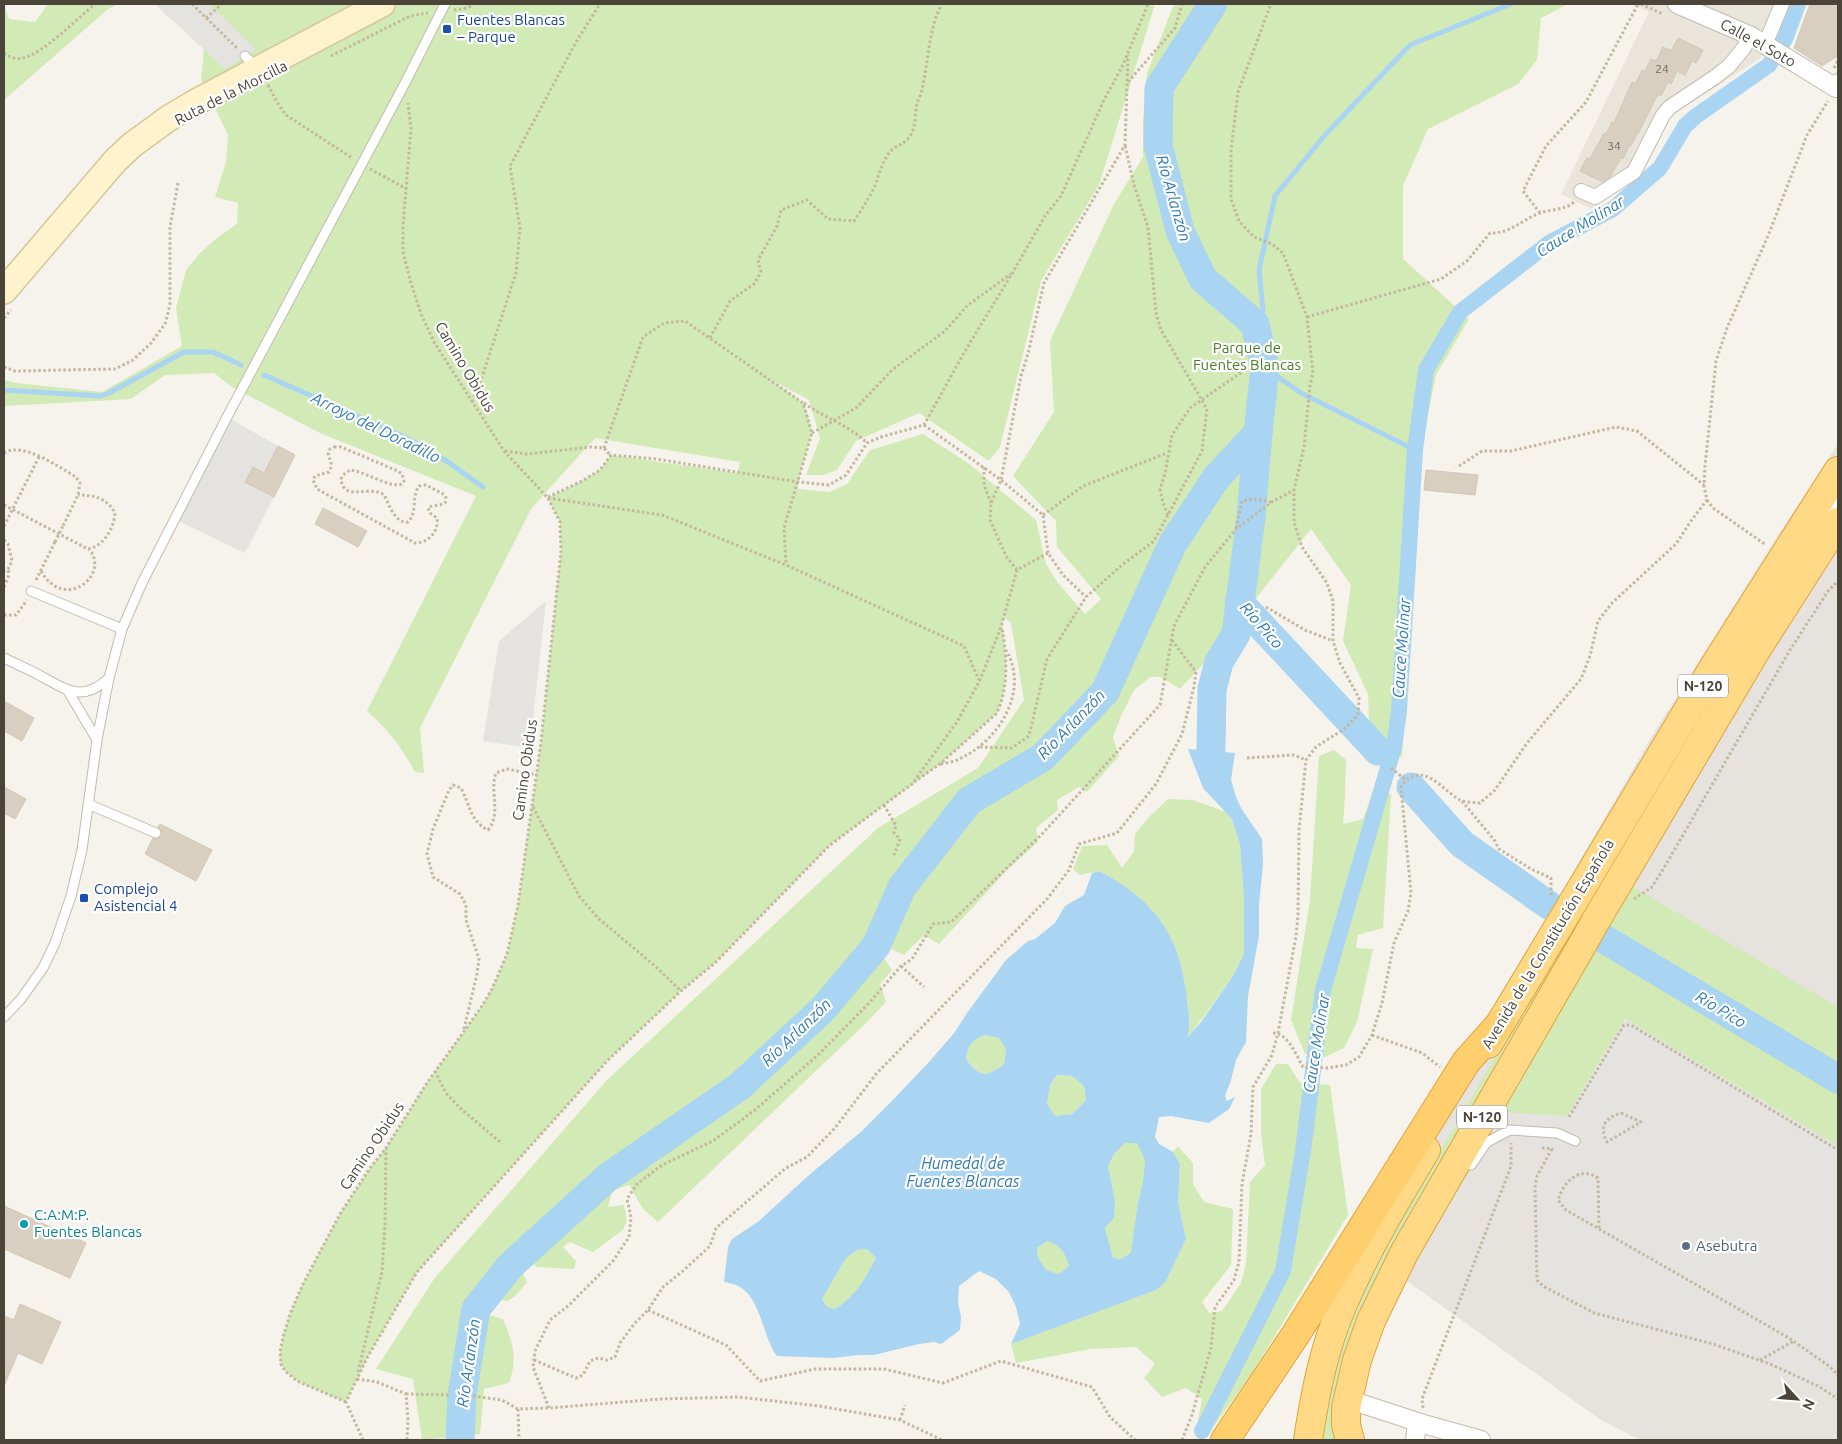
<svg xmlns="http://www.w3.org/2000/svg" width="1842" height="1444" font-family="Ubuntu,sans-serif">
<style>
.residential{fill:#eae5da}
.industrial{fill:#e6e2dd}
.green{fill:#d2eab5}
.parking{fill:#e5e3e0}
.water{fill:#a9d4f2;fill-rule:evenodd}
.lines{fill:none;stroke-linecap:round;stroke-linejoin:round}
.stream{stroke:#a9d4f2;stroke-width:5}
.canal{stroke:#a9d4f2;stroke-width:16}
.river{stroke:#a9d4f2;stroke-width:29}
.building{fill:#d8cfc1;stroke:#d3c7b4}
.service-casing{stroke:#c2bbae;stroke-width:11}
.pedestrian-casing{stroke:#c2bbae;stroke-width:16}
.minor-casing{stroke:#c2bbae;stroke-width:20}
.secondary-casing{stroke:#d6c79b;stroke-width:28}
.trunk-casing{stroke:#e0a43c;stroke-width:30}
.motorway-casing{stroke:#e0a43c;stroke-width:30}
.path{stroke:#c4b79f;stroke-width:3;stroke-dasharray:2.5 2.5;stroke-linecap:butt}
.service{stroke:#fff;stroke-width:9}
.pedestrian{stroke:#fff;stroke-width:14}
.minor{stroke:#fff;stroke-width:18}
.secondary{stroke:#fff3cd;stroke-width:25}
.trunk{stroke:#ffd985;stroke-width:28}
.motorway{stroke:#ffcf6e;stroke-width:28}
.trunk-bridge-casing{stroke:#e0a43c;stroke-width:30;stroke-linecap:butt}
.path-bridge{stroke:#c4b79f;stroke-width:3;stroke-dasharray:2.5 2.5;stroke-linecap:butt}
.trunk-bridge{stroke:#ffd985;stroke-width:28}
.transit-dot{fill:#1a4fb4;stroke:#fff;stroke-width:2}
.culture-dot{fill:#0f9aa8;stroke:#fff;stroke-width:2}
.service-dot{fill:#5c6f8a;stroke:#fff;stroke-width:2}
.labels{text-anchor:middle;stroke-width:4.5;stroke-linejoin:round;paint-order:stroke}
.number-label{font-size:12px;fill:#6e675b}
.shield{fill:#fff;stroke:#817c74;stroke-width:1}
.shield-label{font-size:14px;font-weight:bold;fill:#4b4439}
.transit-label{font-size:15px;fill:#164399;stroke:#fff;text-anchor:start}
.street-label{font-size:15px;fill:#4b4439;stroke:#fff}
.park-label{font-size:15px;fill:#4a7f2a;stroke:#fff}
.culture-label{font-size:15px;fill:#0d838f;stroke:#fff;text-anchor:start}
.service-label{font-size:15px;fill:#4e5e75;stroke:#fff;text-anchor:start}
.water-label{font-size:16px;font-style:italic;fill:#2e7ab2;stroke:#fff}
</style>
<rect width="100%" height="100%" fill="#f6f3ec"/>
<polygon class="residential" points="1633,4 1788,4 1775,36 1761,58 1670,116 1641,174 1591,209 1561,194 1649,12"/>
<polygon class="industrial" points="1838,444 1838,1440 1640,1440 1601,1420 1347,1238 1528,950 1655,731 1776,538"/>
<g class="green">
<polygon points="4,4 9,19 35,22 48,4 118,4 108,9 4,100"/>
<path d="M 155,4 L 1155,4 L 1099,185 L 1041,281 L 1000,447 L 989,461 L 919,413 L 856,441 L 837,470 L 824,475 L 806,475 L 820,438 L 809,400 L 770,379 L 803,403 L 808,415 L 812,433 L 798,482 L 798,489 L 829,492 L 847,484 L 870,450 L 923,434 L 968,463 L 1036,520 L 1046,564 L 1058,583 L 1085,614 L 1101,599 L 1057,547 L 1056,521 L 1013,476 L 1054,412 L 1050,341 L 1114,204 L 1143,157 L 1143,119 L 1147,73 L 1174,4 L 1568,4 L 1541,18 L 1537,60 L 1518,84 L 1428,129 L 1403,186 L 1403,259 L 1469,319 L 1436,375 L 1421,448 L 1402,758 L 1369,721 L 1368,694 L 1343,641 L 1351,585 L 1311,529 L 1257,597 L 1239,626 L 1180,689 L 1161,677 L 1150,677 L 1134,690 L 1121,716 L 1113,737 L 1119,756 L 1087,792 L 1079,787 L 1057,800 L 1058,810 L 1036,828 L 1038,842 L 1008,869 L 939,944 L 924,935 L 904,955 L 891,949 L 884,958 L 892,970 L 880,984 L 886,1002 L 865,1024 L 658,1222 L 643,1209 L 629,1185 L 612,1191 L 608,1207 L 624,1205 L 627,1220 L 623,1230 L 593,1252 L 570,1242 L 563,1247 L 576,1261 L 574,1269 L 537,1267 L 529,1261 L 521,1270 L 527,1282 L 515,1296 L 507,1301 L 490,1298 L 486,1314 L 503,1319 C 513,1343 518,1358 509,1383 L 484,1389 L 480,1434 L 422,1440 L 413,1379 L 376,1369 L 434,1279 L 607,1080 L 878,828 L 978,768 L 1024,700 L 1011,623 L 1004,617 C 1001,630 1004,635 1005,648 C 1007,669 1006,696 996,714 L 940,764 L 830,845 L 715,963 L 681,991 L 607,1061 L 417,1272 L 367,1358 L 346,1402 L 297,1381 L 285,1371 L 281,1364 L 280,1352 L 283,1337 L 290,1314 L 303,1284 L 340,1214 L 370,1168 L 386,1148 L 427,1083 L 482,1006 L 492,989 L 507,954 L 518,905 L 541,742 L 561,551 L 560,522 L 548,498 L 582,481 L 600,470 L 611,455 L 737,473 L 740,462 L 595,438 L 531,509 L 420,728 L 424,773 L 415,772 C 400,745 390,732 367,711 L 476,496 L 320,433 L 232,387 L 214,373 L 165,375 L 131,399 L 4,406 L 4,380 L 17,383 L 102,392 L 182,346 L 176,308 L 186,270 L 199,254 L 218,237 L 237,224 L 238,203 L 215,197 L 226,162 L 228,135 L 201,80 L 204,49 Z"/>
<polygon points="1772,597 1414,1210 1336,1440 1320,1440 1332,1368 1360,1297 1378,1262 1408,1206 1584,905"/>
<polygon points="1334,750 1346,760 1345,796 1343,824 1363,819 1373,792 1391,794 1383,928 1358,935 1356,948 1373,949 1357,1022 1344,1048 1325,1057 1305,1054 1291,1020 1310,900 1319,756"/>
<path d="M 1168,799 L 1193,800 L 1226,812 L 1232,819 L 1240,845 L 1244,899 L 1244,954 L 1233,976 L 1188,1038 C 1191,1023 1189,1008 1186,993 C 1178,932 1152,900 1099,871 L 1080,875 L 1073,869 L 1082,846 L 1107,845 L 1122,868 L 1134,851 L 1135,834 L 1149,817 Z"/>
<polygon points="1633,887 1838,1007 1838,1146 1625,1019 1567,1116 1501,1112"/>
<path d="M 984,1035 L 999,1038 L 1006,1049 L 1004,1064 C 987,1078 979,1077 966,1059 C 968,1046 972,1040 984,1035 Z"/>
<polygon points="1276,1064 1288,1064 1300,1083 1330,1085 1348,1215 1253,1372 1214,1426 1198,1421 1202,1399 1186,1388 1162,1397 1144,1378 1155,1364 1136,1347 1091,1349 1016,1363 1011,1344 1156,1290 1165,1283 1186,1239 1178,1202 1180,1164 1173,1152 1178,1146 1193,1163 1193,1184 1204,1202 1233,1209 1231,1265 1202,1302 1209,1313 1222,1311 1241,1283 1246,1263 1250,1182 1265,1165 1261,1134 1261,1089"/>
<polygon points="1057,1075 1072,1076 1084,1086 1086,1100 1072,1114 1055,1116 1047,1104 1050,1085"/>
<polygon points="1125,1143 1137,1143 1145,1159 1143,1181 1137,1208 1131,1252 1122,1259 1113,1258 1105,1228 1114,1218 1115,1201 1108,1166 1114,1154"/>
<path d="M 1047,1240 C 1061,1245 1065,1253 1069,1266 L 1059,1274 L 1046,1270 L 1038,1257 L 1037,1248 Z"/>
<path d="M 867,1249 L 876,1258 C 866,1277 853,1300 834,1309 L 826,1306 L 822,1299 L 846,1258 L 857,1250 Z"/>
</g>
<g class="parking">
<polygon points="155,4 209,4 256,49 225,69"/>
<polygon points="227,417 278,446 264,473 253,467 245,482 274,497 245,553 174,519"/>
<polygon points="546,601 530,748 483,741 499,641"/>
<polygon points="1625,1019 1838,1146 1838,1403 1817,1389 1741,1358 1710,1347 1588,1316 1534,1285 1532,1183 1548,1151 1526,1149 1533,1114 1567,1116"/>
</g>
<path class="water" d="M 1188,749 L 1235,753 L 1231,780 L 1236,797 L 1241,808 L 1262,839 L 1263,864 L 1259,905 L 1259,936 L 1248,996 L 1246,1042 L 1236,1060 L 1231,1080 L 1225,1096 L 1227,1101 L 1235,1097 L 1229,1109 L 1209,1123 L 1171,1116 L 1159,1117 L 1155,1137 L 1159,1144 L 1173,1152 L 1180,1164 L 1178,1202 L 1186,1239 L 1165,1283 L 1156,1290 L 1011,1344 L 1020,1324 L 1016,1307 L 1009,1292 L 996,1279 L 979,1271 L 959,1286 L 958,1303 L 961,1317 L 960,1330 L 941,1344 L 934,1342 L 919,1344 L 874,1355 L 858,1355 L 833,1358 L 777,1356 C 763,1338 761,1299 740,1287 C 735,1284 729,1283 724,1282 L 728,1247 L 732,1239 L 759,1221 L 809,1175 L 862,1131 L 890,1103 L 929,1062 L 955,1032 L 967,1013 L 1006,960 L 1028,941 L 1035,939 L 1055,923 L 1065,906 L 1084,895 L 1092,873 L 1099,871 C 1152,899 1178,931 1186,992 C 1188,1007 1191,1022 1188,1037 L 1201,1022 L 1233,976 L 1244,954 L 1244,899 L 1240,845 L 1232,819 L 1203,788 ZM 984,1035 L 999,1038 L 1006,1049 L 1004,1064 C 987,1078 979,1077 966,1059 C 968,1046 972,1040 984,1035 ZM 1057,1075 L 1072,1076 L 1084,1086 L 1086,1100 L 1072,1114 L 1055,1116 L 1047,1104 L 1050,1085 ZM 1125,1143 L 1137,1143 L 1145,1160 L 1143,1181 L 1137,1208 L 1131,1252 L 1122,1259 L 1113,1258 L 1105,1228 L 1114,1218 L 1115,1201 L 1108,1166 L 1114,1154 ZM 1047,1241 C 1061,1245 1065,1253 1069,1266 L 1059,1274 L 1046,1270 L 1038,1257 L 1037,1248 ZM 867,1249 L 876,1258 C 866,1277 853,1300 834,1309 L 826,1306 L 822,1299 L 846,1258 L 857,1250 Z"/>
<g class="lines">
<g class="stream">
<polyline points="1255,324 1263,310 1259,270 1275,196 1325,135 1410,45 1511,4"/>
<polyline points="1265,368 1301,393 1415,450"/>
<polyline points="264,375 409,439 448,462 483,487"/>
<polyline points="4,390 100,396 109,393 184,352 213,352 241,365"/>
</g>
<polyline class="canal" points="1202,1431 1283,1271 1303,1151 1323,990 1394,747 1399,711 1415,450 1426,370 1460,312 1549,243 1613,209 1660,168 1685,126 1696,116 1769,65 1785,39 1798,4"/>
<g class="river">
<polyline points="1239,602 1378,751"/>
<polyline points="1211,751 1212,689 1219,662 1236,634 1251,517 1258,433"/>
<polyline points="1411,787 1462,844 1550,906"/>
<polyline points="1604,939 1838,1079"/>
<polyline points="460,1440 462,1395 476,1309 510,1266 608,1177 740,1086 823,1009 876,946 902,887 969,801 1043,757 1105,692 1172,545 1216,478 1258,433 1265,368 1255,324 1203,279 1180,231 1158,145 1159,88 1213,4"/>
</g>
</g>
<g class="building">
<polygon points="1810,4 1838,4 1838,54 1836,57 1822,66 1794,48"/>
<polygon points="1678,38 1703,50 1696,63 1692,61 1685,75 1677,71 1671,84 1668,82 1661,96 1658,94 1638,134 1637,134 1631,146 1629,146 1623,159 1621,158 1610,177 1603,182 1580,171 1587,158 1590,159 1604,133 1606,134 1612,122 1614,123 1632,82 1636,83 1642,70 1645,71 1651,59 1656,61 1663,47 1671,51"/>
<polygon points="278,446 295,455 274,497 245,482 253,467 264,473"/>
<polygon points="1426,470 1478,475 1475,495 1424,490"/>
<polygon points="323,508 367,531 358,547 315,524"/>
<polygon points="4,701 34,718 22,741 4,731"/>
<polygon points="4,787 26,799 15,819 4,813"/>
<polygon points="160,824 212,850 196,881 145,854 153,838 157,839 162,836 162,832 158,827"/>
<polygon points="4,1206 86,1243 70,1278 4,1249"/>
<polygon points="20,1304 61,1322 42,1364 18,1353 4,1386 4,1316 14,1320"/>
</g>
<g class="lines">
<g class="service-casing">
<g id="service">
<polyline points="245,56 257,68"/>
<polyline points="1822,522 1838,497"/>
<polyline points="31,591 122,629"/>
<path d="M 4,658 C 16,664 28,669 39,675 C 67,690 82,703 109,678"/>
<polyline points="68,691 97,740"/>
<polyline points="88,804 156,833"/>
<polyline points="4,1017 21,999 43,968 55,943 71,896 82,850 97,740 109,678 122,629 142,583 227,417 404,85 445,4"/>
<polyline points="1471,1165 1487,1142 1510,1130 1557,1133 1575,1141"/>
</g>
</g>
<g class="pedestrian-casing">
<g id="pedestrian">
<polyline points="1763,44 1769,35 1782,4"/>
<polyline points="1581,191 1595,197 1634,172 1663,115 1670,107 1715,77 1729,66 1743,49 1751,36"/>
</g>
</g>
<g class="minor-casing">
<g id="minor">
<polyline points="1677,4 1751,36 1836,88 1838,83"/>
<polyline points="1347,1399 1427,1425 1481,1440"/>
<polyline points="1415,1440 1417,1422"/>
</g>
</g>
<g class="secondary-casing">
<polyline id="secondary" points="4,291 115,161 132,145 169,118 196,102 382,4"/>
</g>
<g class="trunk-casing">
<g id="trunk">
<polyline points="1572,904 1715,665 1838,471"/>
<polyline points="1595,922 1755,652 1838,522"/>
<polyline points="1488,1044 1560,924"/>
<path d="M 1308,1440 C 1315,1394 1324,1347 1343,1304 C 1366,1250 1396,1200 1426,1150"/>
<polyline points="1350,1440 1346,1425 1346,1408 1357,1360 1371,1321 1404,1253 1585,940"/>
</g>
</g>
<g class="motorway-casing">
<polyline id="motorway" points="1225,1440 1296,1334 1466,1062 1501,1023"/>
</g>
<g class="path">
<polyline points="192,4 238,49"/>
<polyline points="1641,4 1663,14"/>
<polyline points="454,10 467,8 474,4"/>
<polyline points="206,18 222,4"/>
<path d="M 4,53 C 9,57 16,60 22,58 C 42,55 79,17 95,4"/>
<polyline points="331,56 410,16 428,13"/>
<polyline points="1834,68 1838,60"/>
<polyline points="1128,82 1175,28 1182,4"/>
<polyline points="268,85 277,102 286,115 352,158"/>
<polyline points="370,169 407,189"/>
<polyline points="1540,213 1523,191 1546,146 1586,102 1638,4"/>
<path d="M 1307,317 L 1441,279 L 1467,261 L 1490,233 C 1510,234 1523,219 1540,213 C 1551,209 1566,210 1574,202"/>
<polyline points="4,318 11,310"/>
<path d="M 710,338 L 730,301 L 754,284 L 761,272 L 758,260 L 777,226 L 781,210 L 807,200 L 828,219 L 854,221 C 861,210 868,200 874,188 C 879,176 881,164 889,153 C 897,143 908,145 913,130 C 916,122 915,112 917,104 C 918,99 922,94 922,89 C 928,64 929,26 942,4"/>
<polyline points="4,367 15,371 115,369 133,360 151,343 165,324 170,305 170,227 178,183"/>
<polyline points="472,402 483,374 516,273 520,228 510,166 576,42 600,4"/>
<path d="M 804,403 C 826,419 846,423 867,443"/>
<polyline points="924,425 1001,480 1043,515 1048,553 1063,575 1086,597"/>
<polyline points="812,433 856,408 892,370 945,331 968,305 1011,274"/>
<path d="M 334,447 L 341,447 L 398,471 L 402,474 L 404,481 L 402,484 C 390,489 365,471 350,470 L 343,475 L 341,479 C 344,503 369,484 384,495 C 389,504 395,524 408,522 C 418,512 411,497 419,486 L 426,485 L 445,495 C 450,508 435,503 428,508 L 430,513 L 437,518 C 439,532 428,543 415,543 L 317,489 L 313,480 L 315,476 L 329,472 C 333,465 331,462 328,455 L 330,449 Z"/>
<polyline points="604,448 643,337 664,323 685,321 803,403 812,433 784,528 786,565"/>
<polyline points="505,451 527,454 591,447 604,448 610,455"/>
<path d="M 4,453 C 22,441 59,467 76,477 L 80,483 L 78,495 L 63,526"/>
<polyline points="1459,466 1482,451 1511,451 1616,427 1637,431 1704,485"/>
<polyline points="984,467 984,485 991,503"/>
<polyline points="548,497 582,481 600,470 611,455 656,459 798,482 829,485 846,475 867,443 881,437 924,425 965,351 1013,272 1045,216 1061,196 1104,100 1123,65 1148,4"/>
<polyline points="548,498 662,515 786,565 964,646 979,680"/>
<polyline points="1707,500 1713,508 1766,545"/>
<path d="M 4,505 L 88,549 C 104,546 114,528 115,513 C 107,498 94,495 78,495"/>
<polyline points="1043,515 1083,486 1167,453"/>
<polyline points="1168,515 1163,503 1160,489 1165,474 1172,435 1190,408 1242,372"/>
<polyline points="4,526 39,457"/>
<polyline points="1236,528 1242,501 1252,499 1272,502"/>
<polyline points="4,540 8,544 12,561 8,569 4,571"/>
<polyline points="1017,570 1006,556 990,520 991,503 1001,480 1021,376 1028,354 1044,283 1125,145 1128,55"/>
<path d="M 41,571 C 65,613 111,574 89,549"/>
<polyline points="36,580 55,542"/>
<polyline points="4,587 9,575 8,569"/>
<polyline points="1266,607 1305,630 1333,641"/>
<polyline points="4,615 16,615 27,600"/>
<polyline points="980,747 1012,748 1029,736 1047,659 1086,597 1122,565 1154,541 1202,451 1207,409 1161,330 1156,313 1148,227 1134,185 1125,145"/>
<polyline points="1247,758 1294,755 1306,760"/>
<path d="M 941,764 C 946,763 954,762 959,759 C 999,741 1030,691 1006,650"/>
<polyline points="1391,768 1406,780"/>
<path d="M 914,782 L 940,764 L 996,714 C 1009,690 1007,655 1002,628"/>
<polyline points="1462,801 1495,841 1499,849 1531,869 1551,878 1551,896"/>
<polyline points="884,805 896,826 894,833 900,839 894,855"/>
<polyline points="533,807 579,896 598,918 655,966 681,991"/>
<polyline points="1634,899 1651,888 1661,873 1790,650 1828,591 1838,581"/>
<polyline points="901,966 924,987"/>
<path d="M 464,1029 L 477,974 L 479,959 L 466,920 L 466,905 L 460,894 L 433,877 L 427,854 L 433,829 L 449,790 L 453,785 L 461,788 C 470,805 470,821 488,830 C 502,813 489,792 496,773 L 507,769 L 537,775"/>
<path d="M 1273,1033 C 1288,1033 1296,1055 1303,1067 L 1327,1068 L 1346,1065 L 1359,1057 L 1372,1035 L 1382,1003 L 1394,943 L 1408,911 L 1411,893 L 1401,787 C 1421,758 1441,789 1460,800 C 1466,803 1474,802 1480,803 L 1495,790 L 1527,743 L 1581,679 L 1590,656 L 1598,621 L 1612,603 L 1676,544 L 1691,521 L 1707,500 L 1704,486 L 1705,466 L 1716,361 L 1727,328 L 1768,236 L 1807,135 L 1828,101"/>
<polyline points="1372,1035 1422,1053 1440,1067"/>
<polyline points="435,1071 446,1093 460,1108 500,1142"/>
<path d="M 1621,1113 L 1641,1122 L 1607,1142 C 1599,1126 1605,1118 1621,1113 Z"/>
<polyline points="1569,1117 1624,1025 1631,1025 1838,1150"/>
<polyline points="1542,1148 1552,1149 1537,1176 1535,1187 1537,1280 1543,1286 1594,1313 1713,1344 1770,1364 1818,1386 1838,1399"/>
<path d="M 1599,1228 L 1598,1178 C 1579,1165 1563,1183 1558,1200 L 1566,1210 L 1789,1338 L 1829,1366 L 1838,1375"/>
<polyline points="648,1310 726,1345 760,1381 815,1369 884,1369 943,1383 1001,1361 1092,1387 1110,1417 1135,1440"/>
<polyline points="534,1360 576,1378 583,1375 590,1361 598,1358 607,1360 615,1357 620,1343 634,1324 648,1310 663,1287 684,1270 710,1246 716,1228 786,1168 807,1157 835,1128 876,1074 1047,899 1069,870 1079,844 1117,833 1156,784 1182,734 1194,687 1196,672 1171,639"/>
<polyline points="1760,1360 1794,1341"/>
<polyline points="358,1372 382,1272 385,1225 386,1149"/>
<polyline points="357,1379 377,1382 406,1394 408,1420 407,1440"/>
<polyline points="406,1394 451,1395"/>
<polyline points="473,1396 502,1400 518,1409 549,1408 660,1399 738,1397 819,1406 900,1420 942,1440"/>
<polyline points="346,1402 297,1381 285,1371 281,1364 280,1352 283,1337 290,1314 303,1284 340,1214 370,1168 386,1148 427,1083 482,1006 492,989 507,954 518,905 541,742 561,551 560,522 548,498 504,451 434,342 421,314 411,283 403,252 403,225 411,129 408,103"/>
<polyline points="549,1408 533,1367 535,1351 550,1320 568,1306 613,1261 629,1237 631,1217 627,1199 637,1184 662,1165 713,1141 755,1110 819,1054 869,1003 901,966 912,959 933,924 951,922 1043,833 1160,705 1174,626 1205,567 1236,529 1272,502 1294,490"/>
<polyline points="1423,1408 1422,1399 1511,1166 1511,1143"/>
<polyline points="518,1409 519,1440"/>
<polyline points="900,1420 905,1405"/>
<polyline points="363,1440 346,1402 367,1358 417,1272 607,1061 681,991 715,963 830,845 912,784 957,722 980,680 1001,627 1017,570 1048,553"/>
<polyline points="1182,1440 1192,1415 1211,1348 1215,1307 1234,1280 1239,1262 1242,1184 1251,1134 1253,1087 1272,1055 1278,1033 1296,936 1298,916 1299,830 1306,760 1316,747 1344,729 1358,715 1359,698 1340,663 1333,641 1333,601 1327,583 1302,547 1294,522 1294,490 1304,447 1310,386 1313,373 1307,317 1283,253 1272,244 1254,237 1239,221 1231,199 1231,151 1238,92 1271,4"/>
</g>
<use href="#service" class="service"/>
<use href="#pedestrian" class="pedestrian"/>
<use href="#minor" class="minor"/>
<use href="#secondary" class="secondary"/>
<use href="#trunk" class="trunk"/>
<use href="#motorway" class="motorway"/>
<g class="trunk-bridge-casing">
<g id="trunk-bridge">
<polyline points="1560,924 1572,904"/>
<polyline points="1585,940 1595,922"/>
</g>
</g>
<polyline class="path-bridge" points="55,542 63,526"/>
<use href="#trunk-bridge" class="trunk-bridge"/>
</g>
<g class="transit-dot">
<rect x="442" y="24" width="10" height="10" rx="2.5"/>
<rect x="79" y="893" width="10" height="10" rx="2.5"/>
</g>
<circle class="culture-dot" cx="24" cy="1224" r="5"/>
<circle class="service-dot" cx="1686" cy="1246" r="5"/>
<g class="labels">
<g class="number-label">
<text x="1662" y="73">24</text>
<text x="1614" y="150">34</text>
</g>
<g class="shield">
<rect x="1678" y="674.5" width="50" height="23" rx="4"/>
<rect x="1457" y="1105.5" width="50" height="23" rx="4"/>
</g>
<g class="shield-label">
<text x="1703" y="691">N-120</text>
<text x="1482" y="1122">N-120</text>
</g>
<g class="transit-label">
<text x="457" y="25">Fuentes Blancas<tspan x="457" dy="17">– Parque</tspan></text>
<text x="94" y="894">Complejo<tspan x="94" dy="17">Asistencial 4</tspan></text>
</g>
<g class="street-label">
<text transform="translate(1758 43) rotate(29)" y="5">Calle el Soto</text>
<text transform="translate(231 93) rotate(-27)" y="5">Ruta de la Morcilla</text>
<text transform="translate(465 367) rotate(59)" y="5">Camino Obidus</text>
<text transform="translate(525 770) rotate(-82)" y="5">Camino Obidus</text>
<text transform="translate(1548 944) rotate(-59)" y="5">Avenida de la Constitución Española</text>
<text transform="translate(372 1146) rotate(-56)" y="5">Camino Obidus</text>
</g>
<g class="park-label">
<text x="1247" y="353">Parque de<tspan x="1247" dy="17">Fuentes Blancas</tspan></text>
</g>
<g class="culture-label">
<text x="34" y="1220">C:A:M:P.<tspan x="34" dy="17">Fuentes Blancas</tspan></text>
</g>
<g class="service-label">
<text x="1696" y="1251">Asebutra</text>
</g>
<g class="water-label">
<text transform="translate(1174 198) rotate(74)" y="6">Río Arlanzón</text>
<text transform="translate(1580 226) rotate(-32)" y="6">Cauce Molinar</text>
<text transform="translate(376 427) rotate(26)" y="6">Arroyo del Doradillo</text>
<text transform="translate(1262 625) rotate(49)" y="6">Río Pico</text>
<text transform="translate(1401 648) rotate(-86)" y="6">Cauce Molinar</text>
<text transform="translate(1071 724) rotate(-46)" y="6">Río Arlanzón</text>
<text transform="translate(1721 1009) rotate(31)" y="6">Río Pico</text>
<text transform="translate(796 1032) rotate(-44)" y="6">Río Arlanzón</text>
<text transform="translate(1316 1043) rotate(-81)" y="6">Cauce Molinar</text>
<text x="963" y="1169">Humedal de<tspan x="963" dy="18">Fuentes Blancas</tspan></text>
<text transform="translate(468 1363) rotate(-82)" y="6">Río Arlanzón</text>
</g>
</g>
<rect width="1842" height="1444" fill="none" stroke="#4b4439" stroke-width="10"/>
<g transform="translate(1797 1399) rotate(116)" stroke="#ffffff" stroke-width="4" paint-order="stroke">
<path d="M0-4L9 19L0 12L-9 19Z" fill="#4b4439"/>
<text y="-8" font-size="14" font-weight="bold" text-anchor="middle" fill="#4b4439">N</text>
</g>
</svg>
